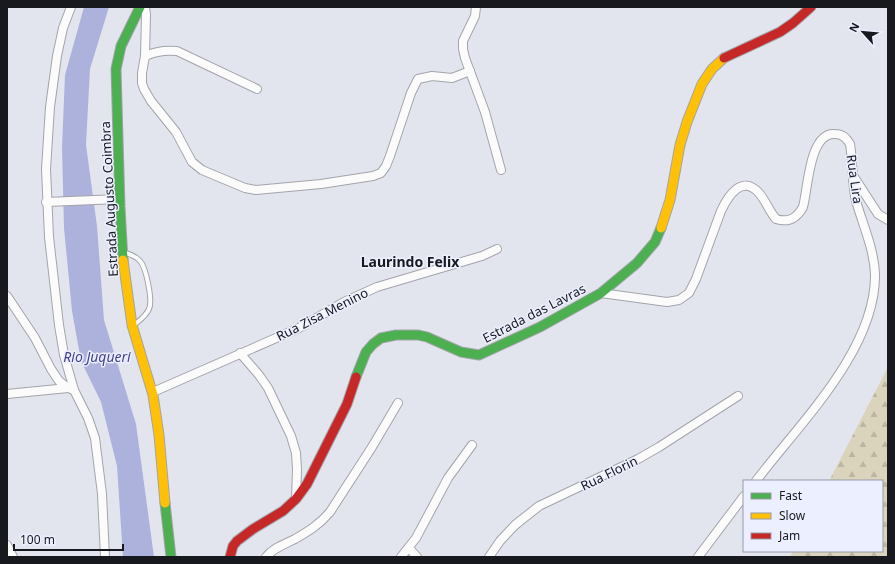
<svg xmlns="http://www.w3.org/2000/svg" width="895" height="564" font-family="'Noto Sans',sans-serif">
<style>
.forest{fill:url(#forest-firs)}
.water{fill:#adb2dc}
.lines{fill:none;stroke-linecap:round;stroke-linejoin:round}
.lane-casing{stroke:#a3a4ab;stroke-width:6}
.street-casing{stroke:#a3a4ab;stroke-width:10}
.fast-casing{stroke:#a3a4ab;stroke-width:11}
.slow-casing{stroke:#a3a4ab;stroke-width:11}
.jam-casing{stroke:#a3a4ab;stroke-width:11}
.lane{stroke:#fbfbfc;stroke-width:4}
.street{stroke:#fbfbfc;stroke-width:8}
.fast{stroke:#4caf50;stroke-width:9}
.slow{stroke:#ffc107;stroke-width:9}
.jam{stroke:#c62828;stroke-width:9}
.labels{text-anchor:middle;stroke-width:3;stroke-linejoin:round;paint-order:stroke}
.street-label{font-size:13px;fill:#18191e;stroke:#ecefff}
.neighbourhood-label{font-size:14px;font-weight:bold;fill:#18191e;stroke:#ecefff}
.water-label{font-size:14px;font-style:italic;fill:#42458a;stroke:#ecefff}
</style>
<defs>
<pattern id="forest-firs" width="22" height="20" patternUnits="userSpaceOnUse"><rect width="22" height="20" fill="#dbd4bd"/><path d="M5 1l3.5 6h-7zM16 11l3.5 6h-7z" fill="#bbb5a2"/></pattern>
</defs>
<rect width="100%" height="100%" fill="#e3e5ee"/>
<polygon class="forest" points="888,367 888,557 790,557 793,551 882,551 882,481 829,481"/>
<polygon class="water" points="84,7 109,7 90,69 86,145 97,226 104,320 136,424 154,557 123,557 117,466 101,402 81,361 72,311 64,228 62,147 65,75"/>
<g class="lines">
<g class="lane-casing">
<path id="lane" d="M 123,252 C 129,254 136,256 140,261 C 146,267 153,301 149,309 C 146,316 140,320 134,325"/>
</g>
<g class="street-casing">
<g id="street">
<polyline points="71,7 63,28 57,56 50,107 46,169 49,237 59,325 64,355 74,390 88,418 95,438 102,494 105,557"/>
<polyline points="145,7 146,15 145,56 142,73 142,83 144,89 151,101 176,132 192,162 202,170 245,188 256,190 321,184 373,176 381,173 386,166 390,156 411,93 418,79 432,76 452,78 470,71"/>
<polyline points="476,7 475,16 463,41 463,49 465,58 485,112 501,170"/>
<path d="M 145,56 C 156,51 165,50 177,51 L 257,89"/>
<polyline points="854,177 878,214 888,220"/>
<polyline points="46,202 119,199"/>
<path d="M 601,293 L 667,302 L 679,300 L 689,293 L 696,279 L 721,211 C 728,196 742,174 759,193 C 766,201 769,211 776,219 C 789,223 797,218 803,207 C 808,189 809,132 835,134 C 843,134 846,138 850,144 C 853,161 852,185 856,201 C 863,225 874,249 875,274 C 876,350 799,424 756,481"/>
<polyline points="7,296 35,338 51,369 59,381 68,388 74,390"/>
<polyline points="240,353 259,375 268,388 291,436 296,453 297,469 296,499"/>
<polyline points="153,392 299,328 344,302 377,287 482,256 497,249"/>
<polyline points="7,394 68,388"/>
<polyline points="7,545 13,557"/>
<polyline points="409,548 417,557"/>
<path d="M 266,557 C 273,548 285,544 295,539 C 309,531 320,524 330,512 L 372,447 L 398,403"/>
<polyline points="401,557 416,538 448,478 472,445"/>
<polyline points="489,557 500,541 515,525 539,506 638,459 659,447 738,396"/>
<polyline points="698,557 744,496"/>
</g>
</g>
<g class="fast-casing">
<g id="fast">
<polyline points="123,260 120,207 116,69 121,46 140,7"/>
<polyline points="356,377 366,352 373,344 381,338 396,335 418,335 427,337 461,352 479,355 540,327 601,293 637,263 655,242 661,228"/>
<polyline points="165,503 171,557"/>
</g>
</g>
<g class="slow-casing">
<g id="slow">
<polyline points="661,228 670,200 680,145 687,122 702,84 712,69 724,58"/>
<polyline points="123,260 132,325 153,395 159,435 165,503"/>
</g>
</g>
<g class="jam-casing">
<g id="jam">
<polyline points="724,58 780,32 793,23 811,7"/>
<polyline points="230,557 233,546 237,541 253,529 283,511 296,499 307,484 347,404 356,377"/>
</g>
</g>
<use href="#lane" class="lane"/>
<use href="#street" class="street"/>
<use href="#fast" class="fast"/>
<use href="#slow" class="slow"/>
<use href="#jam" class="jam"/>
</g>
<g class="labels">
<g class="street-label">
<text transform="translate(855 179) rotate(82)" y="5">Rua Lira</text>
<text transform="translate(109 199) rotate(-93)" y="5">Estrada Augusto Coimbra</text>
<text transform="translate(534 313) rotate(-27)" y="5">Estrada das Lavras</text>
<text transform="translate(322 314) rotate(-27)" y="5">Rua Zisa Menino</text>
<text transform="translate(609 473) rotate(-26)" y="5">Rua Florin</text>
</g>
<g class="neighbourhood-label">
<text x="410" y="267">Laurindo Felix</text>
</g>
<g class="water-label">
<text x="97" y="362">Rio Juqueri</text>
</g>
</g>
<rect width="895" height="564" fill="none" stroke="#18191e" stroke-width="16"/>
<rect x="743" y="480" width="140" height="72" fill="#ecefff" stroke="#9799a5"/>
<rect x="751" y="493" width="20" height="6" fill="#4caf50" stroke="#9799a5"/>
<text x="779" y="500" font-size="12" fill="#18191e">Fast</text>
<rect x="751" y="513" width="20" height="6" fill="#ffc107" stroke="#9799a5"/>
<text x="779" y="520" font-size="12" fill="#18191e">Slow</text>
<rect x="751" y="533" width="20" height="6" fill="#c62828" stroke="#9799a5"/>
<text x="779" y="540" font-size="12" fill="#18191e">Jam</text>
<g transform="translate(863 32) rotate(297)" stroke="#ecefff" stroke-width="3" paint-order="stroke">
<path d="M0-3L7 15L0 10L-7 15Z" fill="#18191e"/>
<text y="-6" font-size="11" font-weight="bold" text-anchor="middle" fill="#18191e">N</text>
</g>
<path d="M14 544v6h109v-6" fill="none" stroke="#18191e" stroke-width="2"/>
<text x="20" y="544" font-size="12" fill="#18191e" stroke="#ecefff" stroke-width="3" paint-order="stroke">100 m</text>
</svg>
